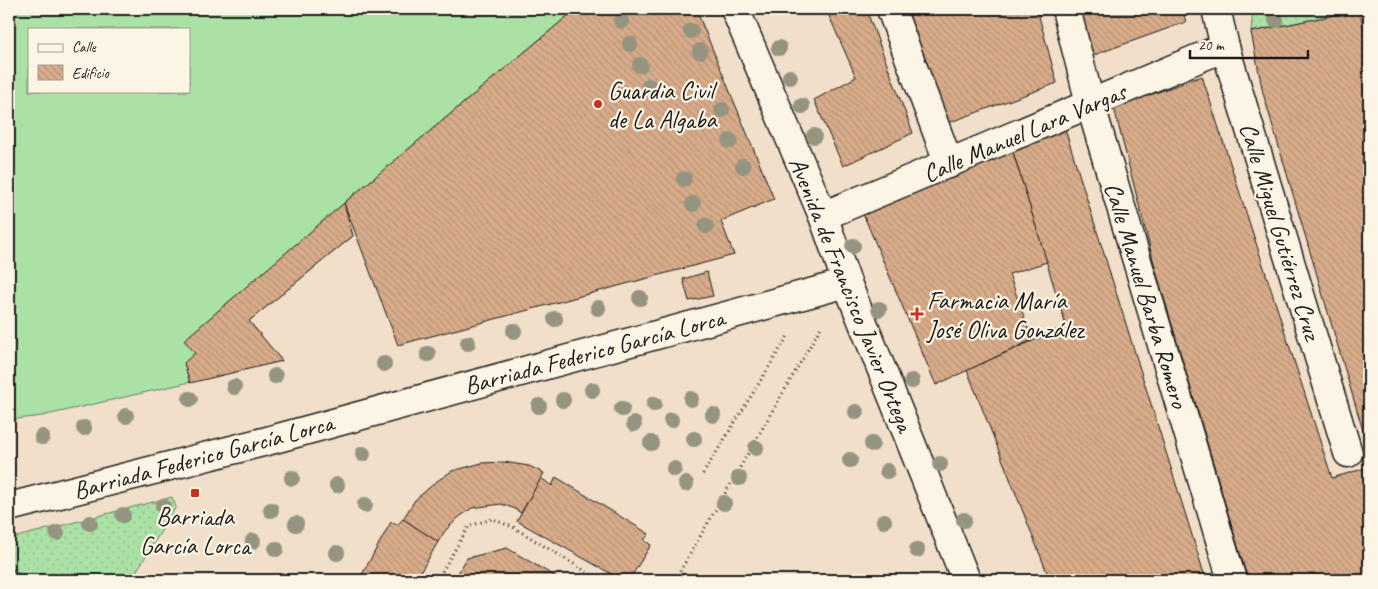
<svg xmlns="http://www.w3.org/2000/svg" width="1378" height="589" font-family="Caveat,sans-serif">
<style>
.grass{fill:url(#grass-dots);stroke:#637f61}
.pitch{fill:#aae2a6;stroke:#637f61;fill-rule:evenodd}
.building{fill:url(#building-back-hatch);stroke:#1c1c1c}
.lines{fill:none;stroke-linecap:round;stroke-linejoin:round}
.street-casing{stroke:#1c1c1c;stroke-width:31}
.secondary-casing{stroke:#1c1c1c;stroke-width:31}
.path{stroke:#1c1c1c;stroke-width:3;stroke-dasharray:1 4;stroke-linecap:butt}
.street{stroke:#fcf5e5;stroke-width:28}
.secondary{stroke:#fcf5e5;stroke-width:28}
.tree{fill:#949481}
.poi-dot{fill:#c8321e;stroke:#fcf5e5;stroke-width:2}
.labels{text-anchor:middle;stroke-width:4.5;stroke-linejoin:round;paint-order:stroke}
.poi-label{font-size:25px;fill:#1c1c1c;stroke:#fcf5e5;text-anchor:start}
.street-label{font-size:25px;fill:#1c1c1c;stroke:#fcf5e5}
</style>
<defs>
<pattern id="grass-dots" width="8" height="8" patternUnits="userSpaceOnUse" patternTransform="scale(1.25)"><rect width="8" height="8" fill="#aae2a6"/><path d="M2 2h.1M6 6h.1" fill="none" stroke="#92c18e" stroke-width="1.8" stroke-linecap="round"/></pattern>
<pattern id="building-back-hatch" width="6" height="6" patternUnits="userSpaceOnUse" patternTransform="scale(1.25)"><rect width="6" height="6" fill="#d8ac8a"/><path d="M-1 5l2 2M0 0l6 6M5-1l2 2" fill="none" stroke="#b99376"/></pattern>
</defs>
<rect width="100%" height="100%" fill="#f1dfca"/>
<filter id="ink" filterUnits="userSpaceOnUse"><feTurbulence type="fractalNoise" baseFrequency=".02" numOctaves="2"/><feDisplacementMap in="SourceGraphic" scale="10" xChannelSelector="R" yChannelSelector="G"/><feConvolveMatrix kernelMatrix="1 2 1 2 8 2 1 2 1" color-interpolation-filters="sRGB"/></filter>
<g filter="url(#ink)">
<g class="grass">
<polygon points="1253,9 1365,9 1251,32"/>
<polygon points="172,497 176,507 131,580 9,580 9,539"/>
</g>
<path class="pitch" d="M 9,9 L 576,9 L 344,203 L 353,236 L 249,321 L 282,361 L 42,416 L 9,420 ZM 29,29 L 189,29 L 189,91 L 29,91 Z"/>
<g class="building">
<polygon points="576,9 696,9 774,199 721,221 734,255 398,345 344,203"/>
<polygon points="826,9 866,9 913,133 843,166 814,100 856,77"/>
<polygon points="907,9 1037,9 1057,83 948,123"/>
<polygon points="1079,9 1182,9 1186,22 1091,56"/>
<polygon points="1359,10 1369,49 1369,451 1263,93 1251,32"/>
<polygon points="1202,76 1332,478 1369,467 1369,580 1248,580 1156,271 1114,108"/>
<polygon points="1065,129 1206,580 1050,580 967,370 1066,326 1013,152"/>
<polygon points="1010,143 1047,262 1009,274 1032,340 936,385 861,209"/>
<polygon points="344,203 353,236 249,321 282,361 190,383 184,363 195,353 184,340"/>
<polygon points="707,272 713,296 689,301 683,279"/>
<polygon points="504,462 529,466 544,473 521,513 513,508 501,504 472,508 458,518 445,531 438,542 403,519 415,500 437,481 452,471 482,463"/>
<polygon points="556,477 649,534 644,540 651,545 629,580 622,580 517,521 541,478 552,486"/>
<polygon points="403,519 438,542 416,580 359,580 391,522 397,525"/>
<polygon points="507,548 561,580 454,580 467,558"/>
</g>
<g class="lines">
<g class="street-casing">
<g id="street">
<polyline points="891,9 949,164"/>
<polyline points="1066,9 1090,103 1232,580"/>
<polyline points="1216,9 1225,47 1348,453"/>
<polyline points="823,216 1225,47"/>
<polyline points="9,507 267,441 847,283"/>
</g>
</g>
<g class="secondary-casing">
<polyline id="secondary" points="735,9 823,216 847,283 966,580"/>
</g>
<g class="path">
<polyline points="703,474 788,336"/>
<polyline points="9,567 30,580"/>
<polyline points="437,580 469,526 492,519 513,527 600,580"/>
<polyline points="675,580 821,327"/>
</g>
<use href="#street" class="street"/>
<use href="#secondary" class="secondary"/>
</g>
<g class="tree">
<circle cx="1276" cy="20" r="8"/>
<circle cx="621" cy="21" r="8"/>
<circle cx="691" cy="31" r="8"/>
<circle cx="630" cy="44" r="8"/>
<circle cx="779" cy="48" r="8"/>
<circle cx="700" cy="51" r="8"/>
<circle cx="640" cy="65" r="8"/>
<circle cx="790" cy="77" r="8"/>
<circle cx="649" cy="86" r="8"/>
<circle cx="802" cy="106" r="8"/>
<circle cx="722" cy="110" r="8"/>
<circle cx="814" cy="136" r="8"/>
<circle cx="730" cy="141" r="8"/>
<circle cx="743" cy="166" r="8"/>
<circle cx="684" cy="179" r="8"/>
<circle cx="693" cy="204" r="8"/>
<circle cx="706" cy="226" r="8"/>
<circle cx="853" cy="246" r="8"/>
<circle cx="640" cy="298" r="8"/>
<circle cx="598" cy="308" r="8"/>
<circle cx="879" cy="309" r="8"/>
<circle cx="555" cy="319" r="8"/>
<circle cx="514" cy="331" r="8"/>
<circle cx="468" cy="343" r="8"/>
<circle cx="428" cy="354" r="8"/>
<circle cx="384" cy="364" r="8"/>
<circle cx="275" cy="376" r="8"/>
<circle cx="912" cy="381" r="8"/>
<circle cx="234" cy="387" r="8"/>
<circle cx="592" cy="390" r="8"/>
<circle cx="190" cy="399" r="8"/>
<circle cx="691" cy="399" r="8"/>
<circle cx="563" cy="400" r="8"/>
<circle cx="654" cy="404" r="8"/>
<circle cx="539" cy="406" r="8"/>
<circle cx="622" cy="409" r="8"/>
<circle cx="856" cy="412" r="8"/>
<circle cx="713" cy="415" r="8"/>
<circle cx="126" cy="416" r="8"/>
<circle cx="671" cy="420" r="8"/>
<circle cx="634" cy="424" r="8"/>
<circle cx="84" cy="428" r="8"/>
<circle cx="42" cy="437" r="8"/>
<circle cx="694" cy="439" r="8"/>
<circle cx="651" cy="443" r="8"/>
<circle cx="872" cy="444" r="8"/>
<circle cx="756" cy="448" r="8"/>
<circle cx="363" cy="454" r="8"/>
<circle cx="850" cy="460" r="8"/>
<circle cx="940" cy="464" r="8"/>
<circle cx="674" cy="469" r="8"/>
<circle cx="887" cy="471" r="8"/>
<circle cx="292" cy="478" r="8"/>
<circle cx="739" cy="478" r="8"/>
<circle cx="686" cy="484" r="8"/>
<circle cx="337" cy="485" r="8"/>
<circle cx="724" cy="503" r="8"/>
<circle cx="365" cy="505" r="8"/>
<circle cx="163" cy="506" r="8"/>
<circle cx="271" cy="510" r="8"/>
<circle cx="123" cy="515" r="8"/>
<circle cx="964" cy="520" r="8"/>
<circle cx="884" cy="521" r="8"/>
<circle cx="90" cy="523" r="8"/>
<circle cx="296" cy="524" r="8"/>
<circle cx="57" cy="533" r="8"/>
<circle cx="253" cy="541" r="8"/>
<circle cx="276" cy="549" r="8"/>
<circle cx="917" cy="550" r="8"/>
<circle cx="337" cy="553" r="8"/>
</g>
</g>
<g class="poi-dot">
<circle cx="598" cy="104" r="5"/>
<path d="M914.5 306.5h5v5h5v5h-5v5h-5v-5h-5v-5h5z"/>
<rect x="190" y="488" width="10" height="10" rx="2.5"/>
</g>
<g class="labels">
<g class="poi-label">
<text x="608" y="99">Guardia Civil<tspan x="608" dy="29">de La Algaba</tspan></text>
<text x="927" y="309">Farmacia María<tspan x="927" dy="29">José Oliva González</tspan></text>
<text x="195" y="525" text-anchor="middle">Barriada<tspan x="195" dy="29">García Lorca</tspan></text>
</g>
<g class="street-label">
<text transform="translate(1024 132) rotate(-23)" y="9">Calle Manuel Lara Vargas</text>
<text transform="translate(1281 231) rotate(73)" y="9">Calle Miguel Gutiérrez Cruz</text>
<text transform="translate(852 294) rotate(68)" y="9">Avenida de Francisco Javier Ortega</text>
<text transform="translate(1147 295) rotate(73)" y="9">Calle Manuel Barba Romero</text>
<text transform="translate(594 351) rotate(-15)" y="9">Barriada Federico García Lorca</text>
<text transform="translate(203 456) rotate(-15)" y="9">Barriada Federico García Lorca</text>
</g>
</g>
<rect width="1378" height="589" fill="none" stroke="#fcf5e5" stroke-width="30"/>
<rect x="15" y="15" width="1348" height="559" fill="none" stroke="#1c1c1c" stroke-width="2" filter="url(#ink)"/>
<rect x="28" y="28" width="162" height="65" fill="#fcf5e5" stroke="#a29e95"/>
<rect x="38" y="44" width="25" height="8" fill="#fcf5e5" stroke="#a29e95"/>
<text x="72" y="52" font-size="15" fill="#1c1c1c">Calle</text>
<rect x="38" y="65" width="25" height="15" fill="url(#building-back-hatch)" stroke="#a29e95"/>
<text x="72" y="78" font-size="15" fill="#1c1c1c">Edificio</text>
<path d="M1190 50v8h118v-8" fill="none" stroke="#1c1c1c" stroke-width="2.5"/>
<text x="1198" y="50" font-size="15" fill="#1c1c1c" stroke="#fcf5e5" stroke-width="4" paint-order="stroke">20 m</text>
</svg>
